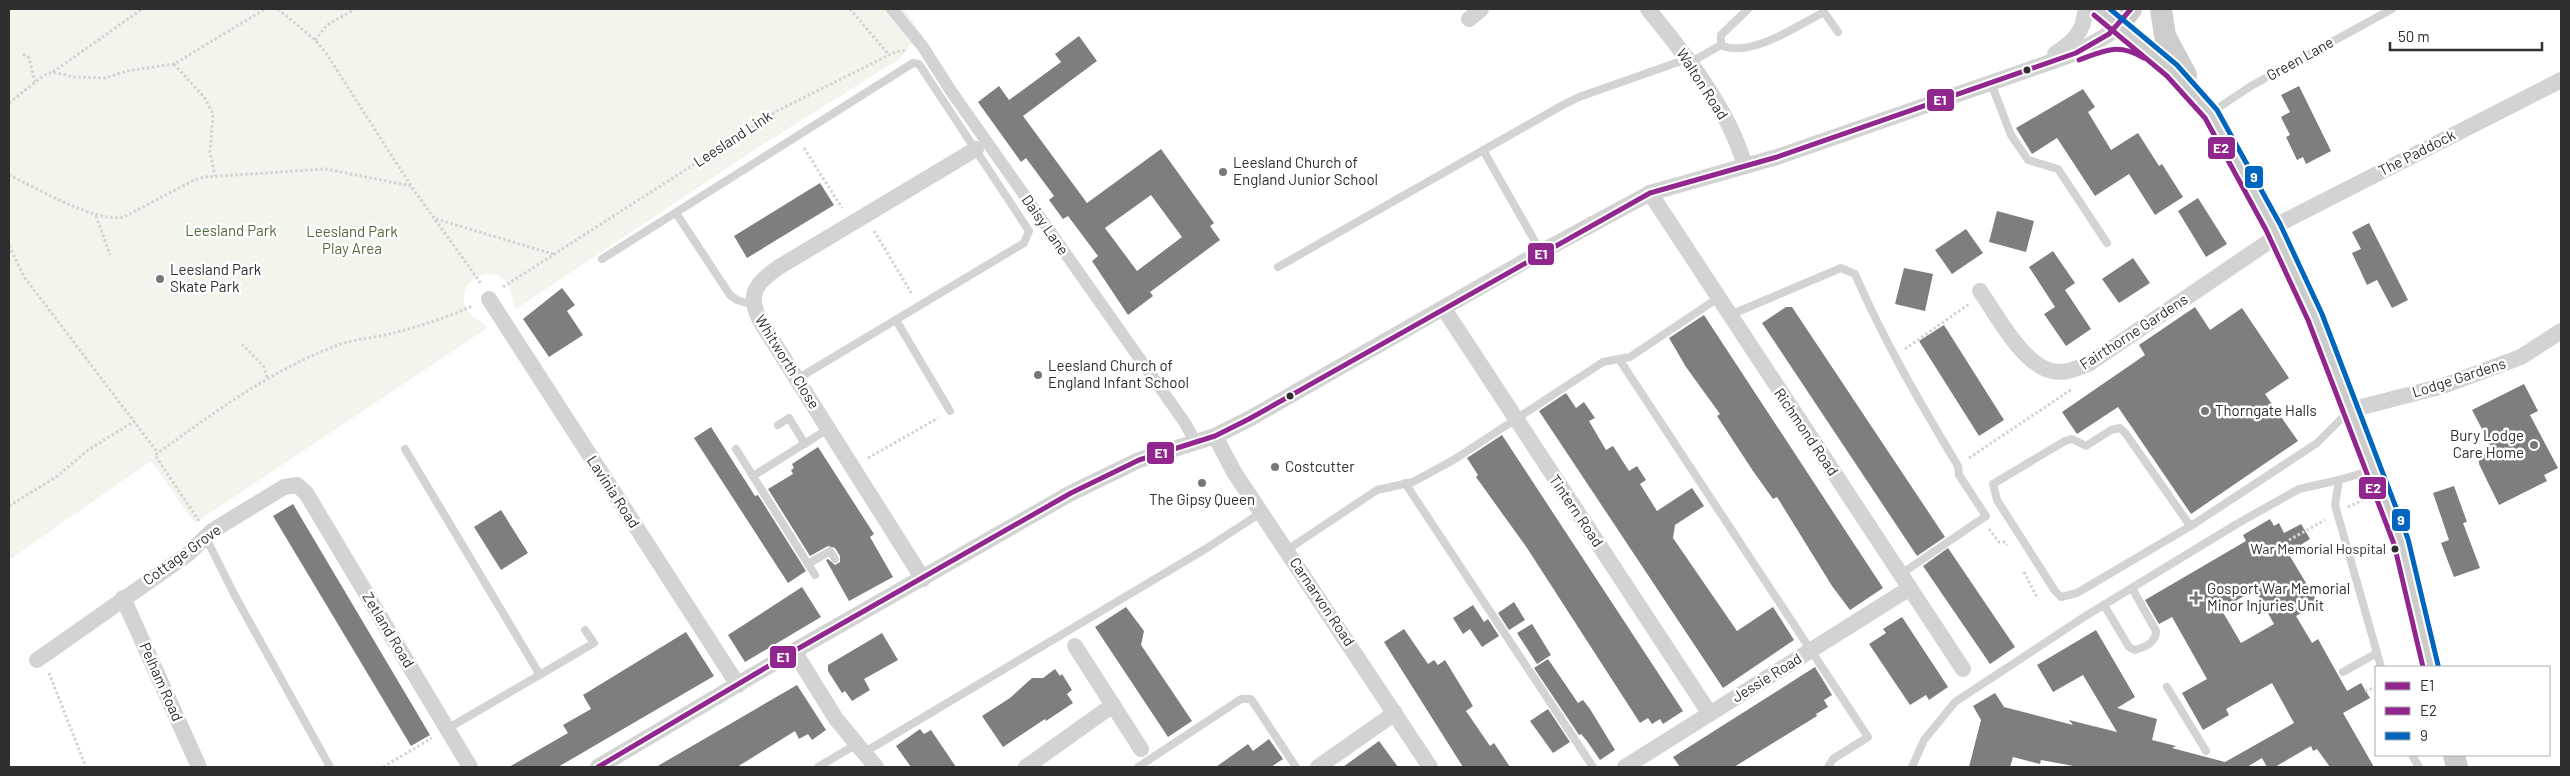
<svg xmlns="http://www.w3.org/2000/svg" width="2570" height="776" font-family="Barlow,sans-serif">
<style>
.green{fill:#f1f5ec}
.building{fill:#7e7e7e;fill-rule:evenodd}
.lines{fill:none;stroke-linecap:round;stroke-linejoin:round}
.path{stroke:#d3d3d3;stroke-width:3;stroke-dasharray:2.5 2.5;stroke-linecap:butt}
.service{stroke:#d3d3d3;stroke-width:8}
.pedestrian{stroke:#d3d3d3;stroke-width:12}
.minor{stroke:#d3d3d3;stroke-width:16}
.secondary{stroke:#ccc;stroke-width:22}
.bus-1-casing{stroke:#fff;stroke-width:9}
.bus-2-casing{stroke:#fff;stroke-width:9}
.bus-3-casing{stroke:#fff;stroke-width:9}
.bus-1{stroke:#91268e;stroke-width:5}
.bus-2{stroke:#91268e;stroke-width:5}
.bus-3{stroke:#0065bd;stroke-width:5}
.bus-dot{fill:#2e2e2e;stroke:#fff;stroke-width:2}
.poi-dot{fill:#777;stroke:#fff;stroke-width:2}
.labels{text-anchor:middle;stroke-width:5;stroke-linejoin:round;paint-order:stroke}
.bus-label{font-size:14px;fill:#2e2e2e;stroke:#fff;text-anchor:end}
.street-label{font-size:15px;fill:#2e2e2e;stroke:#fff}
.poi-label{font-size:15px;fill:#2e2e2e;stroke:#fff;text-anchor:start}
.park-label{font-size:15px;fill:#526b3b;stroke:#fff}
.line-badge{stroke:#fff;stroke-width:2}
.badge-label{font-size:14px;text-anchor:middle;font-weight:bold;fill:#fff}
</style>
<rect width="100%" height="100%" fill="#fff"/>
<path class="green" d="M 9,9 L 904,9 L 923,36 L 910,45 L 901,58 L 757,148 L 516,309 C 510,300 514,289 505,281 C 487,262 456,284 466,307 C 470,318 481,319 487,328 L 195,523 L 151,461 L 9,560 Z"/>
<g class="building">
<path d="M 1079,36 L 1097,61 L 1023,116 L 1087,203 L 1161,149 L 1214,223 L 1210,226 L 1220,240 L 1150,292 L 1153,296 L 1128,315 L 1092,261 L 1098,256 L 1068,216 L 1063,219 L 1049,200 L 1054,196 L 1026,158 L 1021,162 L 978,102 L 999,86 L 1009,100 L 1061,62 L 1055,54 ZM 1151,195 L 1182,237 L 1137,271 L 1105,228 Z"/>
<polygon points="2299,86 2331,151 2306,164 2303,157 2297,160 2286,137 2290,135 2281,117 2290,112 2281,95"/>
<polygon points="2083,89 2095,107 2088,112 2111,150 2138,133 2159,166 2162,164 2183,197 2155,215 2129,174 2095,196 2057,138 2032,154 2016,128"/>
<polygon points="820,183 834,205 747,258 734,236"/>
<polygon points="2198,198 2227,244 2206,257 2178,211"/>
<polygon points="1997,211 2034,221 2026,252 1989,242"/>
<polygon points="2369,223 2408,300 2392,308 2377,280 2367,285 2352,253 2361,249 2352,232"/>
<polygon points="1966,229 1983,253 1952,274 1935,250"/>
<polygon points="2053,251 2075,283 2065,290 2091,329 2066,346 2044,314 2055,307 2029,267"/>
<polygon points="2133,258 2150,283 2119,303 2102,279"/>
<polygon points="1904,268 1933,274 1925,311 1895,304"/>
<polygon points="562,288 575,305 567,311 583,335 549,357 523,319"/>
<polygon points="1786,307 1792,307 1945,537 1917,556 1762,323"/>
<polygon points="2195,307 2210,330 2242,308 2289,378 2265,394 2298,441 2191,514 2118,407 2077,434 2062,412 2145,355 2139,345"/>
<polygon points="1704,315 1883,588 1850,610 1832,586 1777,497 1773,499 1753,471 1717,416 1720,414 1686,367 1669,338"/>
<polygon points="1944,325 2004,420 1979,436 1919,341"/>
<polygon points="2524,384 2538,411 2530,415 2558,468 2544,475 2547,481 2499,505 2479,464 2479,457 2493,450 2472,410"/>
<polygon points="1566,393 1576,408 1584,402 1595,418 1589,421 1606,450 1613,446 1629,471 1637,466 1646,480 1640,484 1657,511 1692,488 1704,506 1675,525 1673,538 1737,631 1773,607 1794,640 1723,688 1539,411"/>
<polygon points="711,427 755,496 758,495 806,571 788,583 694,438"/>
<polygon points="1502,435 1683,711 1663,724 1660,719 1652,724 1648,718 1640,723 1527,548 1476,477 1478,475 1467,458"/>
<polygon points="818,447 874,534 870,537 893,577 849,601 826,560 828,559 835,565 840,562 840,556 835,548 828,546 810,556 768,489 793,474 791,470 794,468 792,464"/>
<polygon points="2454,486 2467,522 2463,523 2480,568 2454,577 2441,543 2449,540 2433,493"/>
<polygon points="293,504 430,735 411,746 273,516"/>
<polygon points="501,510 528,553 501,570 474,527"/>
<path d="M 2270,519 L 2274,526 L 2279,523 L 2284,533 L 2301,524 L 2310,539 L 2288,553 L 2318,603 L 2296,616 L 2312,643 L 2318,639 L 2347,691 L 2361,683 L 2370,698 L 2343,713 L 2374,767 L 2330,767 L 2317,749 L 2313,751 L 2311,746 L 2275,767 L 2267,767 L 2262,758 L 2247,767 L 2079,767 L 2041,760 L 2040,764 L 2013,757 L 2010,767 L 1969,767 L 1981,720 L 1973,706 L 1995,693 L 2004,707 L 2073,725 L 2069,720 L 2117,732 L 2083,675 L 2053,692 L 2037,665 L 2096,630 L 2135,697 L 2117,708 L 2157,719 L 2152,740 L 2176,746 L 2172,748 L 2225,762 L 2294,723 L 2272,683 L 2226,709 L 2229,715 L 2203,730 L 2182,693 L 2207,679 L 2172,617 L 2159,624 L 2145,600 L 2246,541 L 2243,535 ZM 2255,590 L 2274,624 L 2241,643 L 2221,609 Z"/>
<polygon points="1948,548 2015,647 1990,664 1923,566"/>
<polygon points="802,587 821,617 745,662 728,635"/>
<polygon points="1514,602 1525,620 1509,630 1498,613"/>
<polygon points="1473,605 1484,622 1488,619 1499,636 1482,647 1470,629 1463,634 1453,618"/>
<polygon points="1126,607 1144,631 1141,645 1192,721 1168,737 1095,627"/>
<polygon points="1902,617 1948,687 1929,700 1926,695 1910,705 1869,644 1886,633 1883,629"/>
<polygon points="1532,624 1551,655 1537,664 1517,633"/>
<polygon points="1404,629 1428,664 1434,660 1438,665 1445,660 1473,706 1466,711 1490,746 1494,743 1510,767 1463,767 1384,642"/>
<polygon points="686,632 714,676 558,767 509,767 568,733 563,725 591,709 583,695"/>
<polygon points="882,633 898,660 864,679 870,690 852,701 845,691 842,693 828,671 828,665"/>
<polygon points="1548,659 1578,703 1583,700 1590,709 1615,750 1600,760 1587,741 1581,734 1579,735 1534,668"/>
<polygon points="1815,667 1832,695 1824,700 1828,707 1816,714 1817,716 1734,767 1680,767 1673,757"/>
<polygon points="1055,669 1060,676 1062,674 1072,690 1067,694 1073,703 1046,721 1045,719 1003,747 982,716 1010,698 1032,678 1043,678"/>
<polygon points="797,685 826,730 812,740 808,734 799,739 795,731 737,767 656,767"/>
<polygon points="1548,709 1570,742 1553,753 1530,721"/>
<polygon points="920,729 924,734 931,730 956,767 911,767 896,746"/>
<polygon points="1269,739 1283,759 1271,767 1216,767 1248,744 1253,751"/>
<polygon points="1379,741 1398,767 1343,767"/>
</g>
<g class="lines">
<g class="path">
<polyline points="278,9 315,40 326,53 411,186 482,285"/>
<polyline points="850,9 889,55"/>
<polyline points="315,40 327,25 355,9"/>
<polyline points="23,54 29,58 35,82"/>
<polyline points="174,64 204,97 213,114 210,152 215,176"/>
<polyline points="53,72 142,9"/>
<polyline points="9,103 43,76 53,72 74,77 105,78 127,71 174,64 265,9"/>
<polyline points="804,148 842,208"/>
<path d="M 9,175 C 37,188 95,223 124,217 L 194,180 L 204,177 L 326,169 L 411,186"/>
<polyline points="96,216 110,255"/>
<polyline points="436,219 553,254"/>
<polyline points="874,231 912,294"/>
<polyline points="9,246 25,278 158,453"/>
<polyline points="503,287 777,111 895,52 906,50"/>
<polyline points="242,344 264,367 267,378"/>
<polyline points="1905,349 1969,304"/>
<polyline points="868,458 938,418"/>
<polyline points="1969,458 2072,389"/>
<polyline points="9,506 56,477 88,450 135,421"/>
<polyline points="2348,507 2363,500"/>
<path d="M 199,521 L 155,455 C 215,412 272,369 341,344 C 356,339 374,338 389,334 C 418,327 446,318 472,306"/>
<polyline points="1989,529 1999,542 2005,542 2007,545"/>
<polyline points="2289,540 2325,520"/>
<polyline points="2024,572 2038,599"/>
<polyline points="49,673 86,767"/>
<polyline points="2365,691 2376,687"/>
<polyline points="383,767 432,738"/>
</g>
<g class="service">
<path d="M 1721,45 C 1749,59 1797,26 1824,12 L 1838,32"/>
<polyline points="1721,45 1721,35 1748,9"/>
<polyline points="1691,62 1721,45"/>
<polyline points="1991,83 2011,135 2028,160 2058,169 2107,243"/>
<polyline points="2212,112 2251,86 2392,9"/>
<polyline points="1483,150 1541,252"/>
<polyline points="676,213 730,295 737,300 753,305"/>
<polyline points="602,259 913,63 919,64 1029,231 1024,243 797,379"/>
<polyline points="1278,267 1561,106 1579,97 1687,59"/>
<path d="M 1730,315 L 1841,268 L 1855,274 C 1884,341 1920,403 1958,466 L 1959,475 L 1986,516 L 1901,574"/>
<polyline points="896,320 950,411"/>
<polyline points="1619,359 1868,737 1833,759 1828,767"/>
<polyline points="778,425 789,418 805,444"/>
<polyline points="405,449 540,675"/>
<polyline points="736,449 815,575"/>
<polyline points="2372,470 2339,480 2335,505 2381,667"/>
<polyline points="753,476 828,429"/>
<polyline points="1405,483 1593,767"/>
<polyline points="2194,524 2189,524 2184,517 2126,434 2120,428 2111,430 2086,446 2072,439 2065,441 1993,484 1997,500 2055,591 2061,597 2077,593 2194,524 2317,443 2349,411"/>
<polyline points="206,538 234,594 330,767"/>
<polyline points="1287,550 1377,490 1413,482 1455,459 1603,362 1630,357 1718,298"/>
<polyline points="808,564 830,551 835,559"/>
<path d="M 2104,605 L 2129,647 L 2135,650 C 2145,647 2156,643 2156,631 L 2132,588"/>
<polyline points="2343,672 2377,653"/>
<polyline points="2167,687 2206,751"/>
<polyline points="447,729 594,643 585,630"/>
<polyline points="865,752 1207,548 1262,512"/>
<polyline points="2412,755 2419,767"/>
<polyline points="818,767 857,744"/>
<polyline points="1138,767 1241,699 1251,699 1296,767"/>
<polyline points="1912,767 1924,740 1955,702 2084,617 2235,525 2299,489 2339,480"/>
</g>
<polyline class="pedestrian" points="892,9 923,47 951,91 1185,423 1196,443"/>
<g class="minor">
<path d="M 1648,9 C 1686,56 1728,107 1745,166"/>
<polyline points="1469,19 1481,9"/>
<path d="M 2055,54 C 2073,42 2085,31 2085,9"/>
<polyline points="1650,193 1963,669"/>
<polyline points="2273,227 2561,80"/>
<path d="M 1980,291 C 1997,315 2022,364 2052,371 C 2066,374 2078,368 2090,363 L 2277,236"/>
<polyline points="489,299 738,685"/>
<polyline points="1444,309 1710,714"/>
<polyline points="2350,410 2443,386 2521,357 2561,331"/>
<polyline points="1215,436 1234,472 1430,767"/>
<path d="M 923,579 L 762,324 C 746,296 754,284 779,267 L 976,149"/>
<polyline points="123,598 199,767"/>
<polyline points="1075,646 1141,749"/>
<polyline points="794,651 836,719 876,767"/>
<polyline points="37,660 188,554 212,531 284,487 297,485 306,493 470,767"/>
<polyline points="598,767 794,651 1071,493 1139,460 1215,436 1249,419 1541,252 1650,193 1777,157 2022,72 2076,53 2109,34 2118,26"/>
<polyline points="1026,767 1113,705"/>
<polyline points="1318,767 1395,713"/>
<polyline points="1625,767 1910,588"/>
</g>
<g class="secondary">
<polyline points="2099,9 2172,71 2211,114 2273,227 2315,317 2401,542 2431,667"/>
<polyline points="2161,9 2165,36 2186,75"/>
<polyline points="2118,26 2131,9"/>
<polyline points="2454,755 2457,767"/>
</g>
<g class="bus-1-casing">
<polyline id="bus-1" points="598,767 794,651 1071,493 1139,460 1215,436 1249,419 1650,193 1777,157 2076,53 2109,34 2131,9"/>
</g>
<g class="bus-2-casing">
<g id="bus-2">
<polyline points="2094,15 2167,76 2205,118 2266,230 2308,320 2394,544 2423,667"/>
<path d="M 2079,60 C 2105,50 2118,43 2144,58"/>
</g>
</g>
<g class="bus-3-casing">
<polyline id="bus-3" points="2110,9 2177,65 2217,110 2280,224 2322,314 2408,539 2438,665"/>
</g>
<use href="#bus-1" class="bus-1"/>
<use href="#bus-2" class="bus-2"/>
<use href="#bus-3" class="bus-3"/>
</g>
<g class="bus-dot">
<circle cx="2027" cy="70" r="4.5"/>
<circle cx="1290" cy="396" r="4.5"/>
<circle cx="2395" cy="549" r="4.5"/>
</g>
<g class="poi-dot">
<circle cx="1223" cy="172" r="5"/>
<circle cx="160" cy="279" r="5"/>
<circle cx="1038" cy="375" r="5"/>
<circle cx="2205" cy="411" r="5"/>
<circle cx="2534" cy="445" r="5"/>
<circle cx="1275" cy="467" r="5"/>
<circle cx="1202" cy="483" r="5"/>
<path d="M2193.5 590.5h5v5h5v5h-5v5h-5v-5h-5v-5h5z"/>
</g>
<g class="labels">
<g class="bus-label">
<text x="2386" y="554">War Memorial Hospital</text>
</g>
<g class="street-label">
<text transform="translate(2300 59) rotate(-29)" y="5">Green Lane</text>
<text transform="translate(1702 84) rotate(57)" y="5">Walton Road</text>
<text transform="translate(733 139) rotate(-33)" y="5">Leesland Link</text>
<text transform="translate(2417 153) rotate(-27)" y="5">The Paddock</text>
<text transform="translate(1045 225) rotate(55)" y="5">Daisy Lane</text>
<text transform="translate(2134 332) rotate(-33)" y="5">Fairthorne Gardens</text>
<text transform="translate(787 362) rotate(58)" y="5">Whitworth Close</text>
<text transform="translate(2459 378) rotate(-18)" y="5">Lodge Gardens</text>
<text transform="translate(1806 432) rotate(56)" y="5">Richmond Road</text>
<text transform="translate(613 492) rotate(57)" y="5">Lavinia Road</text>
<text transform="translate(1576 511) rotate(56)" y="5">Tintern Road</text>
<text transform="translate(182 555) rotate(-36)" y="5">Cottage Grove</text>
<text transform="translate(1322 602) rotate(56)" y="5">Carnarvon Road</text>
<text transform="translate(388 630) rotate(59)" y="5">Zetland Road</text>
<text transform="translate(1767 678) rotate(-32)" y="5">Jessie Road</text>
<text transform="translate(161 682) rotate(66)" y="5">Pelham Road</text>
</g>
<g class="poi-label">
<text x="1233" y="168">Leesland Church of<tspan x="1233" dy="17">England Junior School</tspan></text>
<text x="170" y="275">Leesland Park<tspan x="170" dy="17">Skate Park</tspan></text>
<text x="1048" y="371">Leesland Church of<tspan x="1048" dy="17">England Infant School</tspan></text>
<text x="2215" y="416">Thorngate Halls</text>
<text x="2524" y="441" text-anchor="end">Bury Lodge<tspan x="2524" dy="17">Care Home</tspan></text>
<text x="1285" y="472">Costcutter</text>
<text x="1202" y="505" text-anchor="middle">The Gipsy Queen</text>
<text x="2207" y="594">Gosport War Memorial<tspan x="2207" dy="17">Minor Injuries Unit</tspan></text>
</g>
<g class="park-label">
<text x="231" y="236">Leesland Park</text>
<text x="352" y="237">Leesland Park<tspan x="352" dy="17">Play Area</tspan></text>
</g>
</g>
<g class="line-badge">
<rect x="1926" y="88" width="29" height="24" rx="5" fill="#91268e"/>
<rect x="2207" y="136" width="29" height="24" rx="5" fill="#91268e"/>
<rect x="2244" y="165" width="20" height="24" rx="5" fill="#0065bd"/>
<rect x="1527" y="242" width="28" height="24" rx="5" fill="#91268e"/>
<rect x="1146" y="441" width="29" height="24" rx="5" fill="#91268e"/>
<rect x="2358" y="476" width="29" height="24" rx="5" fill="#91268e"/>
<rect x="2391" y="508" width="20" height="24" rx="5" fill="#0065bd"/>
<rect x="769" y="645" width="28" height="24" rx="5" fill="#91268e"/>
</g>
<g class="badge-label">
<text x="1940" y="105">E1</text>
<text x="2221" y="153">E2</text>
<text x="2254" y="182">9</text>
<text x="1541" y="259">E1</text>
<text x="1161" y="458">E1</text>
<text x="2373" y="493">E2</text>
<text x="2401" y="525">9</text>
<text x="783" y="662">E1</text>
</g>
<rect width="2570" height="776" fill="none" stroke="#2e2e2e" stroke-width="20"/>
<rect x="2375" y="666" width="175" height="90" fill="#ffffff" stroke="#ababab"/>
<rect x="2385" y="682" width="25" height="8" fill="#91268e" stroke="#ababab"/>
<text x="2420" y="691" font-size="15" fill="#2e2e2e">E1</text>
<rect x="2385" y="707" width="25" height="8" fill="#91268e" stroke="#ababab"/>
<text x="2420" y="716" font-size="15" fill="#2e2e2e">E2</text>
<rect x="2385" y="732" width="25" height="8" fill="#0065bd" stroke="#ababab"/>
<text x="2420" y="741" font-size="15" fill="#2e2e2e">9</text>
<path d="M2390 42v8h152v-8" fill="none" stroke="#2e2e2e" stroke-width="2.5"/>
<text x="2398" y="42" font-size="15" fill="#2e2e2e" stroke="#ffffff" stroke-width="4" paint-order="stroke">50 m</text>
</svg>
